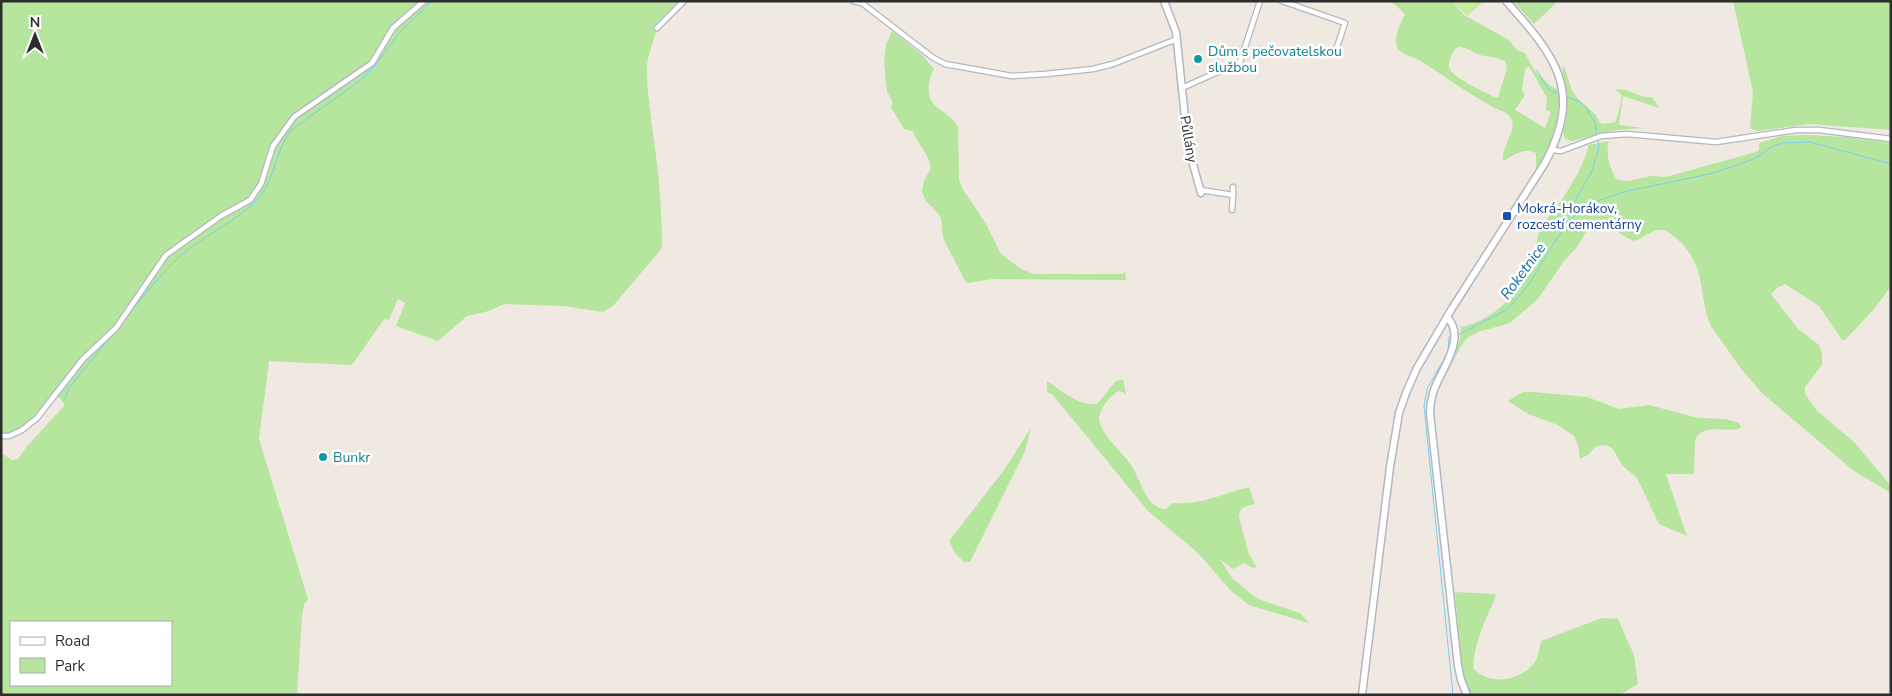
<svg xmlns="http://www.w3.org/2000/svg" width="1892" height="696" font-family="'Nunito Sans',sans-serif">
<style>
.green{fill:#b6e59e;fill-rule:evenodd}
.pitch{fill:#c9ec9a}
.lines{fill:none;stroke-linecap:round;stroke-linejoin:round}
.stream{stroke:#75cff0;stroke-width:1}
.street-casing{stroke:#b4b7c1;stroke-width:7}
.secondary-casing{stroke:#b4b7c1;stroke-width:9}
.street{stroke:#fff;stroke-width:4.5}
.secondary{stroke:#fff;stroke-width:6}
.culture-dot{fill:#0f9aa8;stroke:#fff;stroke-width:2}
.transit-dot{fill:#1a4fb4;stroke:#fff;stroke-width:2}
.labels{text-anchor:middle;stroke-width:5;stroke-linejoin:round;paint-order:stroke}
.culture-label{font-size:14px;fill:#0d838f;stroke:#fff;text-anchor:start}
.street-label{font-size:14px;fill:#2e2e2e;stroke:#fff}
.transit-label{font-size:14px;fill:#164399;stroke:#fff;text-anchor:start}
.water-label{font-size:15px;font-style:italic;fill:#0d6fa3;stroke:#fff}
</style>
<rect width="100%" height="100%" fill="#efe9e1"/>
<g class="green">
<path d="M 1,1 L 679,1 L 657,23 C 656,40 646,54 647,72 C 647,90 650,108 652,126 C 658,166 662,208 662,248 L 613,306 L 603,312 L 564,306 L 504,304 L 489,311 L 467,316 L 438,341 L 396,326 L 405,303 L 398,299 L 389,320 L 384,319 L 352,365 L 269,361 L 259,439 L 308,599 L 304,605 L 302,616 L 297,695 L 1,695 L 1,453 L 12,460 L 18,459 L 28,445 L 65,405 L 55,392 C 42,409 25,435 1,435 ZM 11,622 L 171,622 L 171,685 L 11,685 Z"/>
<path d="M 1391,1 L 1451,1 L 1464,15 L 1509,40 L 1517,50 L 1525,53 L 1534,70 L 1551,86 L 1560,91 L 1566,89 L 1562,70 L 1564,66 L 1572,91 L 1579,100 L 1596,115 L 1600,123 L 1603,124 L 1615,122 C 1618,117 1622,100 1621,94 L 1615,90 C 1626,86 1639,99 1652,97 L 1659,108 L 1623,96 L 1619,125 L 1643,128 L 1616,130 L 1572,141 L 1565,139 L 1563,131 L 1565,117 L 1560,116 L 1553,137 L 1536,172 L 1536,153 C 1522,147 1515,155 1503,161 C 1501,147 1516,132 1512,121 C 1510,112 1498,110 1491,106 C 1466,92 1443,75 1419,60 C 1412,56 1400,55 1397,47 C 1393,37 1401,23 1405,14 ZM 1459,47 C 1467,47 1472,52 1480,55 C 1488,57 1497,57 1505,61 L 1507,69 L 1498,97 L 1495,97 C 1485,92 1450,77 1449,67 C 1448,65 1450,61 1450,59 C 1452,54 1454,49 1459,47 ZM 1529,66 L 1547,98 L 1546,110 L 1551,112 L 1545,128 L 1515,110 L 1525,95 L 1522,90 L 1525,69 Z"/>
<polygon points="1513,1 1558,1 1534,24"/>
<polygon points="1733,1 1891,1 1891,130 1809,124 1757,131 1750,128 1753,92"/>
<path d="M 892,31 L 923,56 L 934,69 C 931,73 930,78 929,84 C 925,110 949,109 958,127 L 959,180 L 962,188 L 986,224 L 1001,254 L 1021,269 L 1034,274 L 1122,274 L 1125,272 L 1126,280 L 993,279 L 968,283 L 965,281 L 943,238 L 941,218 L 938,213 L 926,201 L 922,192 L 924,180 L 931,169 C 928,151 918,146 913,131 L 904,129 L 891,107 L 893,102 L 887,92 L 884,62 L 886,44 Z"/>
<path d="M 1807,135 L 1847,137 L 1891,143 L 1891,286 C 1878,306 1861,323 1845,340 L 1842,340 L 1819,306 L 1785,284 L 1777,288 L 1771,294 L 1798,329 L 1819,345 L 1822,353 L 1822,365 L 1805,387 L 1805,394 L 1817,411 L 1854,442 L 1890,485 L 1891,493 L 1854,471 L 1763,394 L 1742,370 L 1711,326 C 1697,293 1708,267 1677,239 C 1673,235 1669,232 1664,230 L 1656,230 L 1635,241 C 1619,237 1608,218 1590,225 L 1577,247 L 1564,261 L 1538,299 L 1510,323 L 1478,332 L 1467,338 L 1461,346 L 1447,373 L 1460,339 L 1461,327 C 1491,322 1525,290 1534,260 C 1537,248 1536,234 1543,223 C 1546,219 1550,216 1553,212 C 1562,202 1590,156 1588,145 L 1609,141 C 1605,153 1610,170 1617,180 L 1629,181 L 1651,176 L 1666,177 L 1756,152 L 1759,150 L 1759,143 L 1782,136 Z"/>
<path d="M 1123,379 L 1126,395 L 1123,392 L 1118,391 C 1109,398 1099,408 1099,420 C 1104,439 1121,450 1131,465 C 1139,477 1142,492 1152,503 C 1157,507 1161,509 1166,509 L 1173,503 C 1203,505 1221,494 1249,487 L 1255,504 C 1246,506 1239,507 1239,517 L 1249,555 L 1257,567 L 1253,568 L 1244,563 L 1233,569 L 1220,559 L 1232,578 L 1252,595 L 1261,600 L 1300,613 L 1309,623 L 1249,605 L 1231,591 L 1198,553 L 1148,511 L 1052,394 L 1047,392 L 1047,381 C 1062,391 1078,406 1097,404 L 1115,382 Z"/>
<path d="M 1523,392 L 1533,392 L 1587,397 L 1619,409 L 1649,405 L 1698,418 L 1726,419 L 1739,423 L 1741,427 L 1738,429 C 1723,432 1703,423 1695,440 L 1694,474 L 1666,474 L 1688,539 L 1687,536 L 1659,524 L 1637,478 L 1622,465 L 1613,449 L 1606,445 L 1596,446 L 1588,455 L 1580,459 L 1578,445 L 1574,436 L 1558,425 L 1528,414 L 1508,401 Z"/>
<polygon points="1031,428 1025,451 970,562 964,562 955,553 949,541 1004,470"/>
<path d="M 1455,592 L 1495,594 L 1496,596 C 1486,619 1474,642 1473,668 C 1488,685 1516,682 1532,666 C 1538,661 1539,648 1541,641 L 1602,618 L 1618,619 L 1634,655 L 1638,684 L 1619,695 L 1470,695 L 1463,679 Z"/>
</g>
<polygon class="pitch" points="1451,1 1484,1 1467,16"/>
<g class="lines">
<g class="stream">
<polyline points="1537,70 1548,89 1559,94"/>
<polyline points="1565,226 1572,206 1592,171 1599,147 1595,123 1585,106 1580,102 1565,96"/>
<path d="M 127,316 C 146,294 165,267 189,249 C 211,232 238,220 257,200 C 275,181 275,152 290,131 L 361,80 L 375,66 L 400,32 L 432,1"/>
<polyline points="1452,335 1449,337 1448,352 1427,389 1424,406 1453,695"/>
<polyline points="1456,335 1462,333 1508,309 1529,284 1554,243 1570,220 1583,209 1600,200 1628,191 1714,173 1756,158 1773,146 1783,143 1810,142 1891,164"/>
<polyline points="65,399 69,388 110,337"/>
</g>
<g class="street-casing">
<g id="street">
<polyline points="853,1 862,3 932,57 945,64 1012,76 1046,74 1093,69 1113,64 1177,39"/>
<polyline points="1282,1 1345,23 1336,50"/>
<polyline points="657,28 684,1"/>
<polyline points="1182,88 1240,62 1260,1"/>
<polyline points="1552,150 1561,151 1601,136 1627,134 1716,142 1796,130 1819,130 1891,139"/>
<polyline points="1200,190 1233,195 1232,210"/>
<polyline points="1233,195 1233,187"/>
<polyline points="1,436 9,436 22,430 37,418 83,359 116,328 166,255 221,216 250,200 261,184 273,146 294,117 372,63 393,28 424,1"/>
</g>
</g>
<g class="secondary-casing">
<g id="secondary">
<polyline points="1164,1 1176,32 1188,146 1201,193"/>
<path d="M 1447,317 C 1468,339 1439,372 1433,393 C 1431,400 1430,406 1430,413 L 1458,666 L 1461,680 L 1467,695"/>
<path d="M 1362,695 L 1390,467 L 1399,413 L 1406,393 L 1417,368 L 1451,310 L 1545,163 C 1584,90 1555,56 1506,1"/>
</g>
</g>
<use href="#street" class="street"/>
<use href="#secondary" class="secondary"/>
</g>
<g class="culture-dot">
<circle cx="1198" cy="59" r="5"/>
<circle cx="323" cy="457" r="5"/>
</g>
<rect class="transit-dot" x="1502" y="211" width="10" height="10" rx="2.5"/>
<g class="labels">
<g class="culture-label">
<text x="1208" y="56">Dům s pečovatelskou<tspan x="1208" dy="16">službou</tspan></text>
<text x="333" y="462">Bunkr</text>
</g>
<g class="street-label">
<text transform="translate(1189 139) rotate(80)" y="5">Půllány</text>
</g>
<g class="transit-label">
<text x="1517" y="213">Mokrá-Horákov,<tspan x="1517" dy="16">rozcestí cementárny</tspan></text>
</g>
<g class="water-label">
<text transform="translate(1523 271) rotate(-54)" y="5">Roketnice</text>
</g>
</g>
<rect width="1892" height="696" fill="none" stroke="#2e2e2e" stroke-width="5"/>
<rect x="10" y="621" width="162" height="65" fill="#ffffff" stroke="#ababab"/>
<rect x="20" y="637" width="25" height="8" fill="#ffffff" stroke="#ababab"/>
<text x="55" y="646" font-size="15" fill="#2e2e2e">Road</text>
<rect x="20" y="658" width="25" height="15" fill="#b6e59e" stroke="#ababab"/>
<text x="55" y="671" font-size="15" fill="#2e2e2e">Park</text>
<g transform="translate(35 35)" stroke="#ffffff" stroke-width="4" paint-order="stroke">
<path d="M0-4L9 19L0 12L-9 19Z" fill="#2e2e2e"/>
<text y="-8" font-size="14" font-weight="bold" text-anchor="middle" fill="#2e2e2e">N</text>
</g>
</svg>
